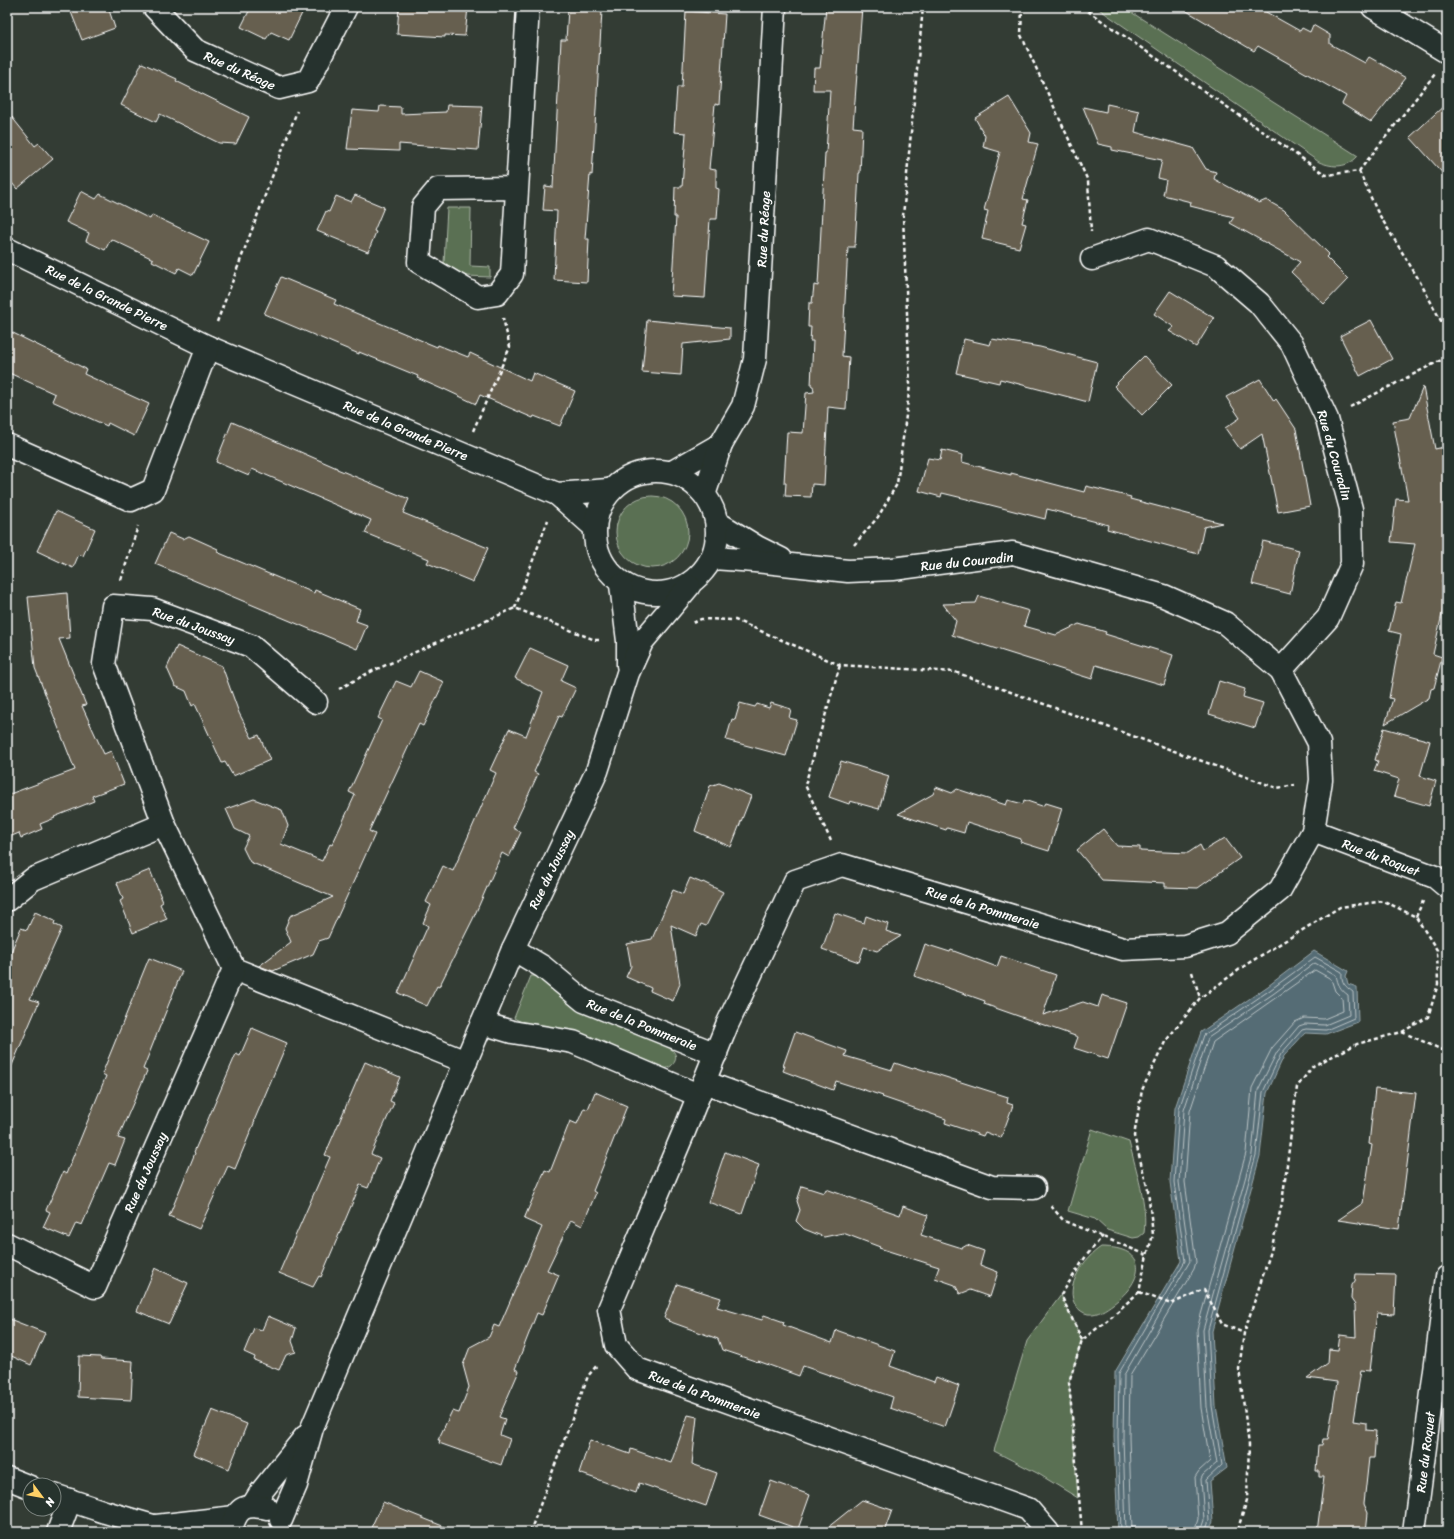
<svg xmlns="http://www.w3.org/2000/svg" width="1454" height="1539" font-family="Sriracha,sans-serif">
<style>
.green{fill:#5a6f52;stroke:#acb7a8}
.water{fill:#556c74;stroke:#99a7ac}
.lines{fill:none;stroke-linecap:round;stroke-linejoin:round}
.shore{stroke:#bbc4c7;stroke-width:1}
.building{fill:#665f4f;stroke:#fff}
.minor-casing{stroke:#fff;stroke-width:25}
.tertiary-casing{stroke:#fff;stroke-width:25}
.path{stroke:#fff;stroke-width:2.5;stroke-dasharray:4 3;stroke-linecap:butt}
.minor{stroke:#26332d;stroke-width:22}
.tertiary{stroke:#26332d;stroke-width:22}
.labels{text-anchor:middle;stroke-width:4;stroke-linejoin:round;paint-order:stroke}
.street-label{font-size:13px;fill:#fff;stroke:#26332d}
</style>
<rect width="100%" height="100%" fill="#333c34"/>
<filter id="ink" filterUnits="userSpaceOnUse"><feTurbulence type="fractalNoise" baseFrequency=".025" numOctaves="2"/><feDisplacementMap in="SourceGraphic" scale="8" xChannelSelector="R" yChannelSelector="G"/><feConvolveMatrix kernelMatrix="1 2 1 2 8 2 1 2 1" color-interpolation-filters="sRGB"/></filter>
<g filter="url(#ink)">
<g class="green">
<path d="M 1096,7 L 1123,7 L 1358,156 C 1347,168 1334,168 1319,162 Z"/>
<polygon points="447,208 471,208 470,266 490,267 490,277 466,276 444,263"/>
<circle cx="652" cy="532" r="36"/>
<path d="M 531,976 L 539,976 C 572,996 606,1016 640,1035 C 649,1040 662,1043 671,1049 C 680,1056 675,1067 664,1069 C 636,1057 608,1043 579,1033 C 560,1026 529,1029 514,1018 Z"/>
<path d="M 1092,1129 L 1129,1142 C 1136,1170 1148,1205 1144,1233 L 1139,1237 L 1133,1238 L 1107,1230 L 1095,1219 L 1068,1211 Z"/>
<path d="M 1101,1247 C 1150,1247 1145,1280 1113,1304 C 1106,1309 1098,1315 1088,1314 C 1083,1313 1079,1310 1076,1306 C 1063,1287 1085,1257 1101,1247 Z"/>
<polygon points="1061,1295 1082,1340 1069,1382 1078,1498 1037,1473 994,1451 1027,1341"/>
</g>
<polygon class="water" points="1314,951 1348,971 1346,976 1348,984 1357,987 1358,1022 1326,1034 1305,1033 1284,1056 1267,1093 1260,1156 1212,1331 1216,1406 1227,1468 1210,1481 1213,1522 1208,1532 1118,1532 1114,1437 1115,1372 1181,1261 1170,1182 1175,1108 1201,1032 1268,986"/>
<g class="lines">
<g class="shore">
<path d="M 1121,1532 L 1118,1437 L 1119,1373 L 1185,1261 L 1174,1182 L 1179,1109 L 1204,1035 L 1270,990 L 1315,957 L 1342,972 C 1341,983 1345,986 1353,992 L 1354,1018 L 1326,1030 L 1306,1029 L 1302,1030 L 1281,1054 L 1263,1092 L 1256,1155 L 1208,1330 L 1212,1406 L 1222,1465 L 1206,1480 L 1209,1521 L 1205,1532"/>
<path d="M 1126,1532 L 1123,1437 L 1124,1375 L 1190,1261 L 1179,1182 L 1184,1110 L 1208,1038 L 1273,994 L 1315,963 L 1336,975 C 1338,985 1340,989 1348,995 L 1349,1015 L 1325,1025 L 1305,1024 L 1299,1026 L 1277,1052 L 1258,1090 L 1252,1154 L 1203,1330 L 1207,1407 L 1217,1463 L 1203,1475 L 1201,1479 L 1204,1520 L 1200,1532"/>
<polyline points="1132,1532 1129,1437 1130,1376 1194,1269 1196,1262 1185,1182 1190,1111 1213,1042 1315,970 1331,979 1335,991 1342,998 1343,1011 1324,1019 1304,1018 1295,1022 1272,1048 1252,1088 1246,1153 1197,1329 1201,1408 1210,1461 1199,1471 1195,1477 1198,1519 1194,1532"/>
</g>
</g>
<g class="building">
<polygon points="69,7 108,7 115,28 82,40"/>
<polygon points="251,7 305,7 289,40 271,32 266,39 241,27"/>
<polygon points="399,7 468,7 465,36 445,35 445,37 397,34"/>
<polygon points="826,7 862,7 853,127 862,128 860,173 859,173 855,247 848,247 842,356 849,357 846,409 828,407 824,485 812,484 811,497 785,496 786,483 784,483 787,432 803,433 806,393 814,392 813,386 811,386 813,341 810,341 811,327 808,327 809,303 812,303 814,285 818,286 825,153 826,153 830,90 813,90 814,68 820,68"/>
<polygon points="1180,7 1257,7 1300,31 1302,28 1310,32 1313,25 1330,35 1330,44 1365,63 1369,57 1406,78 1371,122 1342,104 1346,96 1258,46 1254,51"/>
<polygon points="568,9 602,11 592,175 590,174 585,239 589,239 587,282 554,280 557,211 543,210 545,186 553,187 561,40 566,40"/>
<polygon points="686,11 725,14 719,105 715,104 709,169 716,170 716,188 719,189 717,219 710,219 705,298 671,296 676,217 674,217 675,187 682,187 686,133 674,132 677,87 682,87"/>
<polygon points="142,63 177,79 176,81 249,117 236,144 219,143 160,114 156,122 121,105"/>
<polygon points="1009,97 1031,133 1029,142 1038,144 1023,199 1028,200 1022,223 1026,224 1019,248 982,239 988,211 984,210 1000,152 983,147 985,136 975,118"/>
<polygon points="1447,103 1447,178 1410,137"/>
<polygon points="1107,104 1139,111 1135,132 1193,148 1206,169 1216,172 1214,179 1259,203 1266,200 1284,210 1329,254 1326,257 1348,279 1324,304 1291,272 1300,262 1230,223 1234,217 1190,206 1191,202 1163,195 1166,180 1158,178 1162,160 1112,150 1112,147 1098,144 1083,107 1106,112"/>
<polygon points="447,105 482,106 478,150 399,144 399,151 347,149 352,110 379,112 380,106 401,107 401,114 446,112"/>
<polygon points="7,111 35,146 39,143 53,159 17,189 7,177"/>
<polygon points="81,191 96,199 100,194 150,219 152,215 209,242 193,275 179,268 176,273 152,261 153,259 111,239 105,250 86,241 89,233 66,222"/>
<polygon points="355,195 384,207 374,231 376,232 368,252 317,231 326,211 329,212 336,196 351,202"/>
<polygon points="281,277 336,300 334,304 437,347 438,345 468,357 470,353 530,381 533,373 575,391 560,426 534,416 533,418 480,395 476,404 444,389 444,390 417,378 418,376 359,352 359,354 264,314"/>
<polygon points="1170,291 1214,318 1196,347 1169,331 1174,327 1154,314"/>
<polygon points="647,320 730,328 730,339 683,344 681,375 642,372"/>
<polygon points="1371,320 1392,359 1360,376 1340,336"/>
<polygon points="7,330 86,369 84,374 149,404 134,436 108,423 107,426 52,401 55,394 7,372"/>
<polygon points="964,339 990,345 992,339 1040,347 1097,362 1088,402 1000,379 999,383 956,373"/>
<polygon points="1144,356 1172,385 1142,415 1114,386"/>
<polygon points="1260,379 1274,401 1276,399 1296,429 1310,506 1278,512 1262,434 1240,449 1225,428 1240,418 1226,397"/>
<polygon points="1423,387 1435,449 1444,447 1447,464 1447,539 1442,583 1447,584 1447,592 1433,654 1442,657 1434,688 1431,689 1429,698 1385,724 1393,699 1389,698 1401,634 1389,631 1396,602 1401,603 1415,544 1391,542 1396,499 1408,500 1393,421 1410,418"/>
<polygon points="232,422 337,468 337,469 409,499 403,513 488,548 473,582 427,563 429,559 365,533 371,520 252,469 249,476 216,462"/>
<polygon points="942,450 963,455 962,462 1011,475 1011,473 1084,492 1086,486 1131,497 1130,499 1222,523 1204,527 1198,554 1107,529 1108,525 1047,509 1045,519 971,500 942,493 941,497 919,491 928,458 940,460"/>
<polygon points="56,511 95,529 83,556 79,554 73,568 37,551"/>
<polygon points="169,533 183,539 189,536 218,549 217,552 314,593 315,590 360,609 356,621 367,625 357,649 155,564"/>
<polygon points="1263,541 1299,550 1290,594 1252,584"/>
<polygon points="67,593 70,638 59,639 86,705 82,706 104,754 111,751 124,784 92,796 94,801 54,817 55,818 40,824 42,829 21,838 19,833 7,838 7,795 75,770 35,668 28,597"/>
<polygon points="979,596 1029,611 1024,626 1056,635 1079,624 1106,632 1105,634 1173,655 1164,685 1096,665 1092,679 952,635 956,621 943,604 976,603"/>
<polygon points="177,646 222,666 239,713 252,738 259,735 270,760 233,776 225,762 222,763 195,704 192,706 186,691 175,686 167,668"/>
<polygon points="530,648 568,665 561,681 576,688 562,717 559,716 534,772 538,774 513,828 521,832 509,857 502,853 473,919 439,987 437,986 427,1006 398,993 428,926 423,923 431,905 426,902 443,866 453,871 496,773 490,770 509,729 526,736 543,692 515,678"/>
<polygon points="419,671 444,682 423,726 419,724 369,831 375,834 328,938 319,941 313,954 273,971 259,966 291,942 285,928 290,916 333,897 250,862 243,848 249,836 235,829 226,809 254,799 282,810 288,826 281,844 322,861 330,844 332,845 355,795 349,792 382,720 378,718 396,681 411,687"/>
<polygon points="1219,681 1245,689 1243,697 1263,703 1255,728 1209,714"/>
<polygon points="740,703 755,707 757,704 769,708 771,703 791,709 789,718 797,720 786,756 726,740 732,719 735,720"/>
<polygon points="1384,728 1430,741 1420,776 1436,781 1429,806 1394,796 1399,779 1374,771 1378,761 1375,760"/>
<polygon points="841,761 889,776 879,809 850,801 849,804 829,797"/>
<polygon points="719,783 751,796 731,847 695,831 710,786"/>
<polygon points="936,787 952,793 957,789 1006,805 1008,800 1023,804 1024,800 1042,806 1046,803 1062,808 1049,851 1020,842 1021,839 967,822 964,833 947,828 946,830 898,814 933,794"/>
<polygon points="1103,829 1117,846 1140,847 1140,851 1188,853 1200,845 1203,851 1225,838 1240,858 1198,888 1165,887 1165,883 1102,880 1077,850"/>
<polygon points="150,870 163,902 160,904 167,919 133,933 120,901 123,899 117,883"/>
<polygon points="690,878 702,883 703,882 723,892 706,926 701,924 696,936 671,925 680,984 673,1001 650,991 651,988 626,977 631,966 627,944 652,939 673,890 683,894"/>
<polygon points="35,912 55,921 54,924 62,928 30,999 39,1002 7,1077 7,961 21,928 27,930"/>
<polygon points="835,913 864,923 866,916 888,924 886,931 901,936 877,951 864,947 859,962 822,949"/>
<polygon points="925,944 950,952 951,950 997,967 1001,956 1056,975 1043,1015 1083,1002 1098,1007 1102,995 1127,1003 1108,1059 1074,1048 1078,1037 984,1004 985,1001 914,976"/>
<polygon points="149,958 182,971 143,1069 147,1071 118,1138 125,1140 115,1165 109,1163 82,1225 76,1223 69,1238 43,1227 50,1212 46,1210 63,1172 66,1174 106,1076 102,1074"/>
<polygon points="252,1028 287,1043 254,1121 255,1121 235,1169 228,1166 199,1229 169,1216 195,1153 194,1152 236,1054 240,1056"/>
<polygon points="795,1032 847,1051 845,1056 892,1070 895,1063 913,1069 914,1067 1008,1097 1007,1103 1013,1105 1001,1138 985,1132 983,1136 945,1123 946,1119 882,1097 883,1096 836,1081 833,1090 783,1071 785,1066 783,1066"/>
<polygon points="365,1062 400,1077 390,1101 394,1103 371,1154 380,1158 368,1188 360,1185 321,1277 319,1276 313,1287 279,1273 330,1157 325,1155"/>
<polygon points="1375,1089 1416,1093 1399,1229 1338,1220 1363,1203 1372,1145 1369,1144"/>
<polygon points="595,1092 627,1106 593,1191 596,1193 582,1226 571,1220 547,1270 559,1275 542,1315 537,1313 515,1369 519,1371 499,1417 505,1419 500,1435 510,1439 501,1465 439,1443 440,1440 438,1440 452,1411 459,1413 469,1387 463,1365 470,1347 489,1337 494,1325 499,1327 542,1227 524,1219 545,1170 550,1172 570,1121 577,1124 584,1108 588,1109"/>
<polygon points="725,1152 759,1165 742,1214 708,1202"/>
<polygon points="802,1186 824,1193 826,1189 900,1215 903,1206 928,1215 921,1235 962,1248 967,1245 984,1251 980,1265 998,1272 990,1297 970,1290 960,1294 955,1285 935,1278 939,1267 879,1248 880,1247 843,1233 824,1237 804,1229 796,1221 800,1210 797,1201"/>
<polygon points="155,1268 188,1283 169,1324 137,1311"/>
<polygon points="1356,1274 1396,1275 1394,1314 1377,1313 1370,1371 1361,1370 1353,1421 1366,1423 1366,1430 1376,1431 1374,1458 1369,1458 1364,1504 1368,1513 1366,1532 1317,1532 1324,1477 1319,1477 1319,1471 1316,1471 1318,1445 1322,1445 1323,1439 1328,1439 1337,1382 1307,1378 1328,1363 1329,1349 1338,1350 1340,1335 1356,1337 1355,1305 1351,1299 1352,1285 1355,1281"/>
<polygon points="677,1284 721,1298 717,1307 762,1320 764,1315 784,1322 783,1325 832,1343 836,1330 895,1351 890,1366 934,1382 936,1377 959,1386 945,1427 890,1408 893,1397 803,1366 799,1376 758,1361 758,1362 722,1350 718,1339 668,1321 669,1320 664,1318"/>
<polygon points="268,1316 296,1328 292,1341 296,1352 286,1355 279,1370 254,1360 255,1357 244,1352 254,1328 262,1330"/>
<polygon points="7,1318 45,1333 31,1365 7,1354"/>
<polygon points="79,1356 100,1357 101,1359 133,1361 131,1400 78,1397"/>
<polygon points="212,1410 247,1424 229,1469 193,1454"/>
<polygon points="688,1415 697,1417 692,1464 717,1473 706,1506 639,1483 636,1493 579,1473 590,1440 630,1454 631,1449 671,1463"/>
<polygon points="771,1481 810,1495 798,1529 759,1515"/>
<polygon points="862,1500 892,1510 884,1532 822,1532"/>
<polygon points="383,1502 455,1531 455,1532 369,1532"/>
</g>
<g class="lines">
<g class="minor-casing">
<g id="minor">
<polyline points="154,7 195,50 279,88 308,81 346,7"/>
<polyline points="1373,7 1447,52"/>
<polyline points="516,188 438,189 423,207 419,262 478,297 497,294 512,274 528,7"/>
<polyline points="7,249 208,347 557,494 608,490"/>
<polyline points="1092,259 1149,239 1216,266 1259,303 1292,344 1327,419 1351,509 1352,564 1328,618 1281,670"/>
<polyline points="7,445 131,500 153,490 208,347"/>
<polyline points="674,471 721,444"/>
<polyline points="705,492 721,444 743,406 755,359 775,7"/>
<polyline points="557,494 593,526"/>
<polyline points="718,523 757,547 781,559"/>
<polyline points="713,558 755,561 848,571 893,569 1013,553 1164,596 1225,623 1281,670 1319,743 1321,780 1313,831 1280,890 1227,933 1185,946 1123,949 842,865 795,881 727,1025 683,1134 609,1309 616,1345 637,1369 1028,1509 1048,1532"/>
<polyline points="316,702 251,646 152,609 113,606 104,664 164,824 234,969 466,1062"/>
<polyline points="1313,831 1435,877 1447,887"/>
<polyline points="7,900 33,879 164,824"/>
<polyline points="513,949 543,967 584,1001 716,1054"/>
<polyline points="482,1023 512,1032 573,1042 698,1095"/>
<polyline points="704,1082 992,1187 1034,1188"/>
<polyline points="7,1244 95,1287 234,969"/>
<polyline points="58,1532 70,1500"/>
<polyline points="1414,1532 1447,1277"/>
</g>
</g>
<g class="tertiary-casing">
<g id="tertiary">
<circle cx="656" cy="532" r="61"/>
<polyline points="621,585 628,641 628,665"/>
<polyline points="7,1478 30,1487"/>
<polyline points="54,1495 105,1512 174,1532"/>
<polyline points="253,1505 261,1492 305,1437"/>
<polyline points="281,1520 296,1485 312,1428 513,949 597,771 628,673 642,642 689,586"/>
<polyline points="156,1526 235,1517"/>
<path d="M 230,1532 C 237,1508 243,1503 267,1508"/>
</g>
</g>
<g class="path">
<polyline points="1022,7 1021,35 1088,181 1091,232"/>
<polyline points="1082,7 1326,175 1359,171 1435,74"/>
<polyline points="1359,171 1377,211 1419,280 1447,332"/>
<polyline points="217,322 297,111"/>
<polyline points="1350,407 1447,357"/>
<polyline points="473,431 510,347 503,318"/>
<polyline points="854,545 878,517 897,484 910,385 903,216 923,7"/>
<polyline points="121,580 138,526"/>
<polyline points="515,608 548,520"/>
<polyline points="693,623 701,619 735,620 840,665 955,672 1277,788 1295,785"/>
<polyline points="339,689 368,673 515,608 595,640 602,640"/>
<polyline points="831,841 805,785 840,665"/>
<polyline points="1416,917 1423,901"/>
<polyline points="1192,972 1200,998"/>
<polyline points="1402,1032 1447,1052"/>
<polyline points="1051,1206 1064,1221 1147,1255"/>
<polyline points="1139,1292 1171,1304 1204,1289 1222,1324 1244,1333"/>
<polyline points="1082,1340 1061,1295 1086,1256 1103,1236"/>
<polyline points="530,1532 588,1376 598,1364"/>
<polyline points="1082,1532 1069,1382 1082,1340 1109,1319 1139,1292 1147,1255 1153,1235 1148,1190 1134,1136 1142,1090 1165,1042 1200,998 1247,964 1340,907 1384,901 1416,917 1437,950 1438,984 1428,1017 1402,1032 1357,1044 1313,1066 1297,1087 1282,1203 1271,1251 1244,1333 1239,1369 1249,1445 1247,1500 1237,1532"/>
</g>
<use href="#minor" class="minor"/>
<use href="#tertiary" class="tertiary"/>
</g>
</g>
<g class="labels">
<g class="street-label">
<text transform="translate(240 70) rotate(24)" y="5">Rue du Réage</text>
<text transform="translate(763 229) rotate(-87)" y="5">Rue du Réage</text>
<text transform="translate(107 297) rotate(26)" y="5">Rue de la Grande Pierre</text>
<text transform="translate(406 430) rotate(23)" y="5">Rue de la Grande Pierre</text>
<text transform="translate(1335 455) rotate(74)" y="5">Rue du Couradin</text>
<text transform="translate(967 561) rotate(-6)" y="5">Rue du Couradin</text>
<text transform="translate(194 625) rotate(20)" y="5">Rue du Joussay</text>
<text transform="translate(1381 857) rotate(21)" y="5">Rue du Roquet</text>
<text transform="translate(551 869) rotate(-64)" y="5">Rue du Joussay</text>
<text transform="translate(983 907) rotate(17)" y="5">Rue de la Pommeraie</text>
<text transform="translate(642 1024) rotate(22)" y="5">Rue de la Pommeraie</text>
<text transform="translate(145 1172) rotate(-66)" y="5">Rue du Joussay</text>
<text transform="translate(705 1394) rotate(20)" y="5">Rue de la Pommeraie</text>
<text transform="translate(1425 1452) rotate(-83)" y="5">Rue du Roquet</text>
</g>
</g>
<rect width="1454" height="1539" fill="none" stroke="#26332d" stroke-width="24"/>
<rect x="12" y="12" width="1430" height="1515" fill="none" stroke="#fff" stroke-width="1.5" filter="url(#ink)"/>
<g transform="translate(42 1497) rotate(122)"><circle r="19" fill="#26332d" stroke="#7d8581"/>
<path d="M0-3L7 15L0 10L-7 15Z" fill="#ffd166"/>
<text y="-6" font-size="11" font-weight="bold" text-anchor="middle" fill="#ffffff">N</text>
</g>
</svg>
